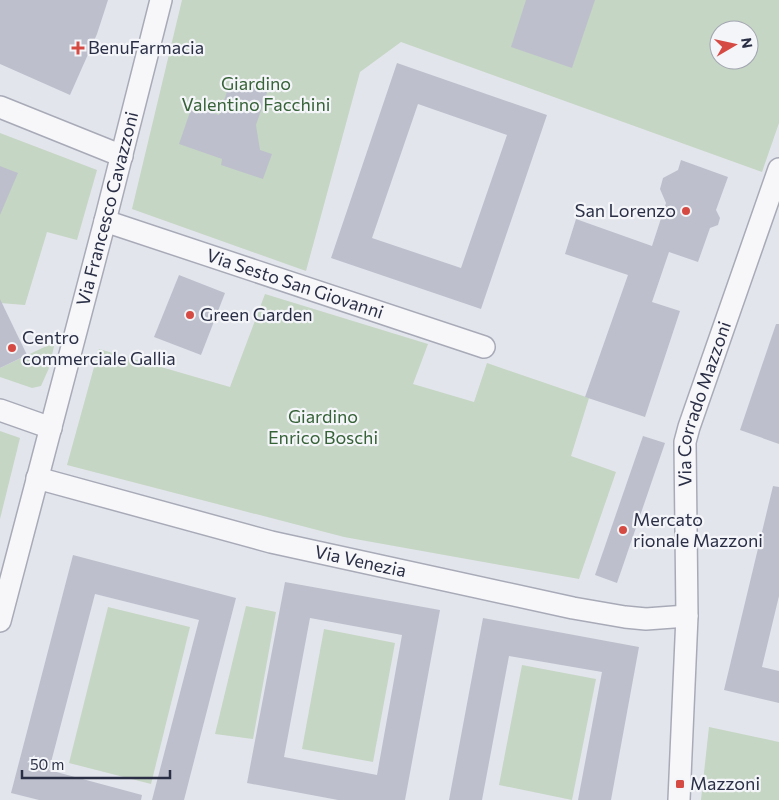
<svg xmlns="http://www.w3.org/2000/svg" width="779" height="800" font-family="Commissioner,sans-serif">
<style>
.green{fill:#c5d6c4;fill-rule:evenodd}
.building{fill:#bdc0cc;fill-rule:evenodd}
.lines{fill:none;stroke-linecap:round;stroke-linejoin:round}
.minor-casing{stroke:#a8abb7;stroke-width:24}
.minor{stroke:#f7f7fa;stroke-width:21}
.poi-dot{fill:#d64a44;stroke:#f4f5f9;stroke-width:2}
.labels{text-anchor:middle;stroke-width:4.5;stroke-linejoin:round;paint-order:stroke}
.poi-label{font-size:18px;fill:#2a2f46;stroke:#f4f5f9;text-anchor:start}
.park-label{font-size:18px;fill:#366237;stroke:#f4f5f9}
.street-label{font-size:18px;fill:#2a2f46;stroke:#f4f5f9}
</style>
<rect width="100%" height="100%" fill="#e3e5ec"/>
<g class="green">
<path d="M 182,0 L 779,0 L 779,123 L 762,172 L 401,42 L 360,72 L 306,271 L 132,209 ZM 719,30 L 749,30 L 749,60 L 719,60 Z"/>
<polygon points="0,133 97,170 77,240 47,232 25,305 0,303"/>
<polygon points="265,294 428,344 413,384 474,402 487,363 589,398 571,456 616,472 579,579 344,537 67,465 99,349 230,387"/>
<polygon points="55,342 49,368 41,386 32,388 0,377 0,368"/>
<polygon points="0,431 20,438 0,519"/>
<polygon points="246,606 276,612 253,739 215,734"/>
<polygon points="108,607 190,627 151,784 69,763"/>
<polygon points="324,629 395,643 373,762 302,749"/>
<polygon points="522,665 596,679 572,800 499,785"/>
<polygon points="709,727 779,742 779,800 701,800"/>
</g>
<g class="building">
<polygon points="0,0 108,0 97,34 70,95 0,64"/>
<polygon points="526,0 595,0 572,68 511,47"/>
<path d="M 397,63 L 547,115 L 481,309 L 331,258 ZM 418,104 L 507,135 L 461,268 L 372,238 Z"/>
<polygon points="232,77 268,90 256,125 260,150 272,154 263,179 221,165 222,159 179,144 192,106 219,115"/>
<polygon points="681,160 728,177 716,210 720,218 718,225 710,228 698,262 669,252 652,302 680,311 645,417 585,397 628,275 565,254 576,219 652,246 666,203 660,189 663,178 678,170"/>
<polygon points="0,166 18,173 0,215"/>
<polygon points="179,275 225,293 201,355 154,337"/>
<polygon points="0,299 27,355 0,368"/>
<polygon points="776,324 779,324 779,444 740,430"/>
<polygon points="643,436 665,443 617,583 595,575"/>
<polygon points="773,486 779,487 779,596 762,667 779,671 779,703 724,690"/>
<polygon points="73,555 236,598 184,800 152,800 199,620 95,594 49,770 142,795 141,800 39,800 11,793"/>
<path d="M 285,582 L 440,610 L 405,800 L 338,800 L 247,783 ZM 310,618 L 402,635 L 377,775 L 284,757 Z"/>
<polygon points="483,618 639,647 611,800 578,800 602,672 509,656 482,800 449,800"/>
</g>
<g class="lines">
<g class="minor-casing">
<g id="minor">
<polyline points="0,107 122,156"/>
<path id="s1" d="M 105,221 L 484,347"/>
<polyline points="0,410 51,428"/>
<path id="s2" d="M 37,478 L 271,542 L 573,608 L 625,617 L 646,619 L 687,616"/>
<path id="s3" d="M 0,621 L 105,221 L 161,0"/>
<path id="s4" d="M 679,800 L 687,616 L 685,442 L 689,427 L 779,169"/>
</g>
</g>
<use href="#minor" class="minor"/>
</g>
<g class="poi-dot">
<path d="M75.5 40.5h5v5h5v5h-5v5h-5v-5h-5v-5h5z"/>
<circle cx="686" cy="211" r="5"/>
<circle cx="190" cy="315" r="5"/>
<circle cx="12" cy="348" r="5"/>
<circle cx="623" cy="530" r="5"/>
<rect x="675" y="779" width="10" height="10" rx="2.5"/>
</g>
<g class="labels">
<g class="poi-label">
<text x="88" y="54">BenuFarmacia</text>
<text x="676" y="217" text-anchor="end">San Lorenzo</text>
<text x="200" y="321">Green Garden</text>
<text x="22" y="344">Centro<tspan x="22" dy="21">commerciale Gallia</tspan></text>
<text x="633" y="526">Mercato<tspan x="633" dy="21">rionale Mazzoni</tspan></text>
<text x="690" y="790">Mazzoni</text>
</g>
<g class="park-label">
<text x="256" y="90">Giardino<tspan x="256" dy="21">Valentino Facchini</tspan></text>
<text x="323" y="423">Giardino<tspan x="323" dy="21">Enrico Boschi</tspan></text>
</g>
<g class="street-label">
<text dy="6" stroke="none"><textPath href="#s3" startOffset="426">Via Francesco Cavazzoni</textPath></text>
<text dy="6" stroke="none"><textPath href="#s1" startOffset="200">Via Sesto San Giovanni</textPath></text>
<text dy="6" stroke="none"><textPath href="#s4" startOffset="399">Via Corrado Mazzoni</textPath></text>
<text dy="6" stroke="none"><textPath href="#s2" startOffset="334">Via Venezia</textPath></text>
</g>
</g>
<g transform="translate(734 45) rotate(81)"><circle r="24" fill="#f4f5f9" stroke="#a3a6b1"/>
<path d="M0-4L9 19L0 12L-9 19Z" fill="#d64a44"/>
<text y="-8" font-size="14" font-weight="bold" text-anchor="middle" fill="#2a2f46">N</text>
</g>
<path d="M22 770v8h148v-8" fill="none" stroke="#2a2f46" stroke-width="2.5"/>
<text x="30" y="770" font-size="15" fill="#2a2f46" stroke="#f4f5f9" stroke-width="4" paint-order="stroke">50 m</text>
</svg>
